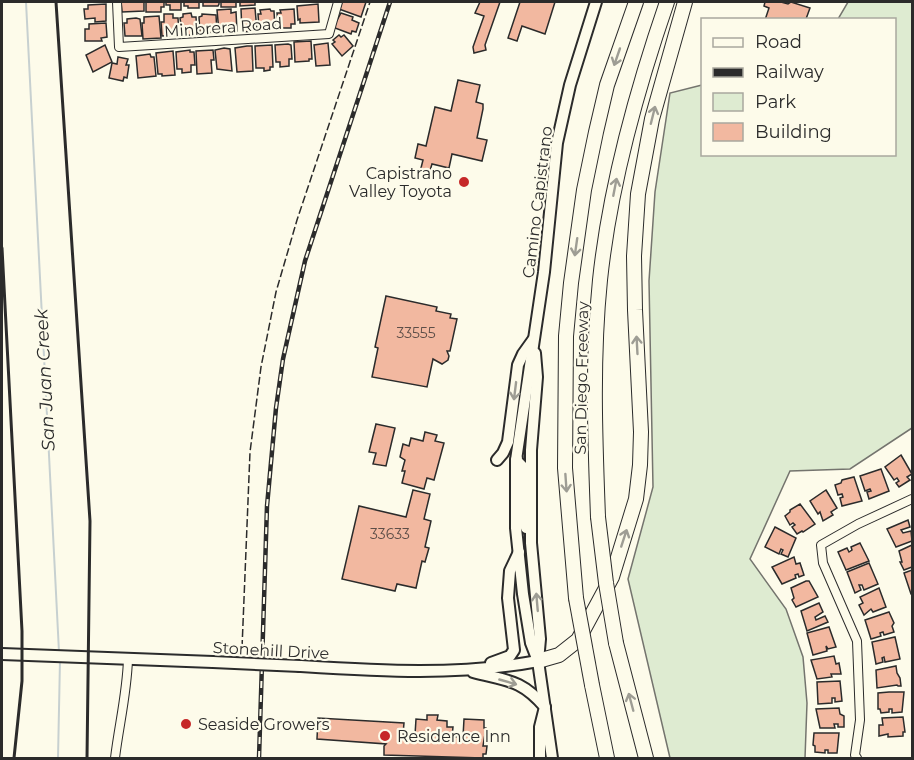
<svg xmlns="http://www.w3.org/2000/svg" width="914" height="760" font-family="Montserrat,sans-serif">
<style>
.green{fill:#deebd1;stroke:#74746e;stroke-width:1.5}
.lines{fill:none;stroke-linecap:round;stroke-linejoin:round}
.stream{stroke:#c7d0d0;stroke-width:2}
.building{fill:#f2b8a0;stroke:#2b2b2b;stroke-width:1.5}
.minor-casing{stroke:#2b2b2b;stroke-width:10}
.secondary-casing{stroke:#2b2b2b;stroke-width:14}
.motorway-casing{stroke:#2b2b2b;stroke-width:16}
.minor{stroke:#fdfbea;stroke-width:8}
.secondary{stroke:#fdfbea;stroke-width:10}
.motorway{stroke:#fdfbea;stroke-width:14}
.rail-casing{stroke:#2b2b2b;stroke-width:4.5}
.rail{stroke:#fdfbea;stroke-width:2;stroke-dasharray:7;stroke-linecap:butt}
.secondary-bridge-casing{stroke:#2b2b2b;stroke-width:14;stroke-linecap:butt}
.motorway-bridge-casing{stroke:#2b2b2b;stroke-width:16;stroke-linecap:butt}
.secondary-bridge{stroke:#fdfbea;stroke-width:10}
.motorway-bridge{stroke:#fdfbea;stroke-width:14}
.fence{stroke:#2b2b2b;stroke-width:1.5;stroke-dasharray:8 3;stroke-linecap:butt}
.wall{stroke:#2b2b2b;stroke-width:3}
.oneway{stroke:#9e9d94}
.poi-dot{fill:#c62828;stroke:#fdfbea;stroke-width:2}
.labels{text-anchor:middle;stroke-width:4.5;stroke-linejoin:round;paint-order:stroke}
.number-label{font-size:14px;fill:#5d4e48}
.street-label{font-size:16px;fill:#2b2b2b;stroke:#fdfbea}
.poi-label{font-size:16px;fill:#2b2b2b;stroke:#fdfbea;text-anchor:start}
.water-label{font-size:18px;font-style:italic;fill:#2b2b2b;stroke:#fdfbea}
</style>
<rect width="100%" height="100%" fill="#fdfbea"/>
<polygon class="green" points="848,2 912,2 912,428 850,469 790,471 750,559 786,609 803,657 807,703 805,758 670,758 628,579 653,487 649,281 655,192 670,93 702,85 702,154 894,154 894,20 838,19"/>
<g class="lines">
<g class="stream">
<polyline points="26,2 59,652"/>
<polyline points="58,758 60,660"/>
</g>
</g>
<g class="building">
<polygon points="121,2 144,2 144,11 122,12"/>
<polygon points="146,2 164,2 164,7 161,7 161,12 146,12"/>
<polygon points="166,2 181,2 181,10 170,10 170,5 166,5"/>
<polygon points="184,2 199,2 199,8 188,8 188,6 184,6"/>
<polygon points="203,2 219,2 219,4 218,6 203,6"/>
<rect x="221" y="2" width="15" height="5"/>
<polygon points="240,2 255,2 255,5 240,6"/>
<polygon points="342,2 366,2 361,17 339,9"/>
<polygon points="480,2 500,2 485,45 486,50 474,53 473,47 484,16 475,13"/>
<polygon points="520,2 555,2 545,34 522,26 517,41 508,38"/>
<polygon points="765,2 781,2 788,4 791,2 810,8 806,19 765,20 769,8 764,6"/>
<polygon points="106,4 106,21 95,22 95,18 85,19 84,9 88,9 88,5"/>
<polygon points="318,4 319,22 300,23 300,19 298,20 297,6"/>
<polygon points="255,8 257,31 242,32 241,9"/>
<polygon points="231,9 231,13 236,12 237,31 219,32 217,10"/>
<polygon points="270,9 271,11 274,11 275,28 262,30 261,27 259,28 258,14 261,14 260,10"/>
<polygon points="294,9 295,24 291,24 291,28 281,28 281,23 278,23 277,13 281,13 280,10"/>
<polygon points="191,13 192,17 196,17 197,34 183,36 180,18 183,17 183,14"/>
<polygon points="341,13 353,17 352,20 359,23 356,32 352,31 351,34 335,28 335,24"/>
<polygon points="164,14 173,14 173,18 178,18 179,35 162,36 161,22 164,22"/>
<polygon points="202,14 216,15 217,32 200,33 199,17 202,16"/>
<polygon points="159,16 161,38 143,39 142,23 144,23 144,17"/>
<polygon points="136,18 140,19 142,36 125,36 124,23 127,23 127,19"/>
<polygon points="106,23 107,37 101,38 102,41 85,41 85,29 89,29 89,24"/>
<polygon points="339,35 341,37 344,35 353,46 342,56 332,44 335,42 333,40"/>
<polygon points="311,41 312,59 309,59 309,61 295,62 294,42"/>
<polygon points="328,43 330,65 316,66 314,45"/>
<polygon points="288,44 291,45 292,59 289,59 289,66 280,67 280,62 276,62 275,45"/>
<polygon points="105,45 112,62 93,72 86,55"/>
<polygon points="272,45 273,67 270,67 270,70 264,71 264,68 256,68 255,46"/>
<polygon points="247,46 252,46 253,71 237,72 235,48"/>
<polygon points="224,48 230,49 232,71 217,69 215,50"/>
<polygon points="190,50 190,52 194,52 195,65 191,65 191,72 182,73 182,69 177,69 176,52"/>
<polygon points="213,50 214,60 211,60 212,73 197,74 196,51"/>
<polygon points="173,51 175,75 162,76 162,74 158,74 156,53"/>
<polygon points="150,54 151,57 154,57 156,76 138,78 136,56"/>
<polygon points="118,57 128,59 126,65 129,65 127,78 124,77 123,81 109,78 112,63 117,64"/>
<polygon points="458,80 480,85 476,102 483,104 483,109 477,138 487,140 482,161 452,154 449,168 432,164 429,174 420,172 423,160 415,158 418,144 426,146 435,107 451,111"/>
<polygon points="386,296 437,307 436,311 451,314 450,318 457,319 450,351 447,351 449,356 448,360 442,364 433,359 427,387 372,377 378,348 375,347"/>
<polygon points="376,424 395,428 386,466 373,464 376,453 369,452"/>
<polygon points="425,432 437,435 435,441 444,443 434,480 427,478 424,489 402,483 405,471 402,471 405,460 400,457 403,444 409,446 411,438 423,441"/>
<polygon points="901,455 912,474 907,477 910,480 899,487 896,483 899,481 897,478 894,480 885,467"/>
<polygon points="881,469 889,491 869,499 867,492 871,491 870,489 865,491 860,476"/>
<polygon points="854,477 862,501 842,506 840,498 843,497 842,494 838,495 835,485 841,483 842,480"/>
<polygon points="413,490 430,494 424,519 431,521 425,547 429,548 425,562 422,561 416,588 397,584 395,591 342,579 359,506 406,517"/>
<polygon points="826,490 837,508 831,512 833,515 823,521 820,512 818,514 810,501"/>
<polygon points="800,504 815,524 803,532 802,531 797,534 792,527 795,525 793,523 790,525 785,516 790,512 790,510"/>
<polygon points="908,520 910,527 901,530 903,533 911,531 912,541 896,547 887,529"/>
<polygon points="775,527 796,538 788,557 781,554 783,550 781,549 779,554 765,547"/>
<polygon points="860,543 869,561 846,570 838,552 847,548 849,552 852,550 851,547"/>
<polygon points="912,545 912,567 904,570 900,562 902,562 899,551"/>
<polygon points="794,557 796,564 800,563 804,575 799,577 798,574 795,575 796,578 782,584 772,567"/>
<polygon points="869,563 878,584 864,590 862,585 859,585 861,590 855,593 847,572"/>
<polygon points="912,570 912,594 911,594 904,573"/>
<polygon points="806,581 809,581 818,597 796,607 792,600 794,598 791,588"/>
<polygon points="879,588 886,607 873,612 871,609 864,615 859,605 863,603 860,597"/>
<polygon points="819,603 823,612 815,617 816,620 825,616 828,622 807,631 801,611"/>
<polygon points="889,612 894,623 892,626 894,632 884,635 883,632 880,633 881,636 871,639 865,620"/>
<polygon points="829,627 836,647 828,649 826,646 827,651 813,655 807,633"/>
<polygon points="895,637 900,659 885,662 884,657 882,658 883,662 876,664 872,642"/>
<polygon points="834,656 836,664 839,663 841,674 831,674 832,677 817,679 811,660"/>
<polygon points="896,666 897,673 900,678 901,686 898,686 897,685 877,688 876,670"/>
<polygon points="840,681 842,701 835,702 835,698 832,698 832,703 818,704 817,682"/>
<polygon points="889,692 904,692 902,712 892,713 892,709 889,709 889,712 881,713 880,709 878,709 878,693"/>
<polygon points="839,708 840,714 844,716 844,727 838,727 838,724 834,724 835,728 820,728 816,709"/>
<polygon points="427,715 438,715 437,720 447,721 447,727 453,727 452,737 463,737 464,719 484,720 484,728 486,728 483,746 487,746 486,754 483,754 483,758 384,755 384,746 386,744 317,739 318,718 404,723 403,734 415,735 416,719 427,720"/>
<polygon points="903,717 905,732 903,732 903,736 888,737 888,734 879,736 879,725 883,725 882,718"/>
<polygon points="814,733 839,733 837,753 828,753 828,750 825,750 825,753 815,752 815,746 813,745"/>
</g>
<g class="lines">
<g class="minor-casing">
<g id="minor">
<polyline points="117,2 119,47 329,34 338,2"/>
<path d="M 115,758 C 119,725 127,693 128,659"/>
<polyline points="857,758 855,755 860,720 857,641 823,563 821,545 858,524 912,499"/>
</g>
</g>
<g class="secondary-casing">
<g id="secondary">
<polyline points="535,353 537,377 531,450 531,543 540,639 538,661 552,758"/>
<polyline points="517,459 516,460 523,467 524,473 523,510 526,528"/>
<polyline points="497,460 503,453 508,442 518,365 523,354 533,340"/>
<polyline points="2,654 213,662"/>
<polyline points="538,661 531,643 523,594 516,528 516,460 544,272 557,143 570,85 596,2"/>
<polyline points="491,663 510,656 514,650 508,598 510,571 519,552"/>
<path d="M 300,666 C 380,671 459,676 538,661"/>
<path d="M 473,672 C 507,681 521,679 545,707 L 540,727 L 540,758"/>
</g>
</g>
<g class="motorway-casing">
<g id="motorway">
<path d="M 598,517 C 595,438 592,359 600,280 C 610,185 636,92 667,2"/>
<polyline points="576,598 565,468 566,336 571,283 584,190 596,132 607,85 636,2"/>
<polyline points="616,643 646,758"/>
<polyline points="538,661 559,655 578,640 612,577 636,499 640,465 641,432 635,310 634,256 638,194 652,119 685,2"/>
<polyline points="592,685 607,758"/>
</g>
</g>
<use href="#minor" class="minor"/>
<use href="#secondary" class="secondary"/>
<use href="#motorway" class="motorway"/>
<g class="rail-casing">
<polyline id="rail" points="259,758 267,506 276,408 283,359 305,261 390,2"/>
</g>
<use href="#rail" class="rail"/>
<g class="secondary-bridge-casing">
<polyline id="secondary-bridge" points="213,662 300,666"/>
</g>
<g class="motorway-bridge-casing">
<g id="motorway-bridge">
<polyline points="598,517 606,583 616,643"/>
<polyline points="576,598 592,685"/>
</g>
</g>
<use href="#secondary-bridge" class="secondary-bridge"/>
<use href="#motorway-bridge" class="motorway-bridge"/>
<polyline class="fence" points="242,648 250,452 261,367 276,292 297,220 370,2"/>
<g class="wall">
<polyline points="56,2 90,521 87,758"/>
<polyline points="2,248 22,631 22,681 14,758"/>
</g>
</g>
<defs><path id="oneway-shaft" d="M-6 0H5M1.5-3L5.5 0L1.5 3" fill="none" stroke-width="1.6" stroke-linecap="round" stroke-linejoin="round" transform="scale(1.5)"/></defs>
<g class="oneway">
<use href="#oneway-shaft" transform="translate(617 57) rotate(109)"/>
<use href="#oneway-shaft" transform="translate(653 115) rotate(-76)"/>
<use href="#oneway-shaft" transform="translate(615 187) rotate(-79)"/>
<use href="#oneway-shaft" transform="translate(576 247) rotate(98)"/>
<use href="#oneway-shaft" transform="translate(637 345) rotate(-93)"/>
<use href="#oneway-shaft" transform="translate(515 391) rotate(97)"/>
<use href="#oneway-shaft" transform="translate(566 483) rotate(86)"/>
<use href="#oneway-shaft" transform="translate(624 538) rotate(-72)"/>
<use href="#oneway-shaft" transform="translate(537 602) rotate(-95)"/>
<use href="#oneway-shaft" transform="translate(508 682) rotate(16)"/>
<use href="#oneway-shaft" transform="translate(631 702) rotate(-105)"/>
</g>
<g class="poi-dot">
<circle cx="464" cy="182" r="6"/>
<circle cx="186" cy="724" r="6"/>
<circle cx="385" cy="736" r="6"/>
</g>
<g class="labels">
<g class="number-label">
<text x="416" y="338">33555</text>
<text x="390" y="539">33633</text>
</g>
<g class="street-label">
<text transform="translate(223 27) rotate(-4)" y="6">Minbrera Road</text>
<text transform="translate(537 202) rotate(-83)" y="6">Camino Capistrano</text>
<text transform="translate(581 378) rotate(-89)" y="6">San Diego Freeway</text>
<text transform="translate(271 650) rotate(3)" y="6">Stonehill Drive</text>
</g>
<g class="poi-label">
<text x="452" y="179" text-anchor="end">Capistrano<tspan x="452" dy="18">Valley Toyota</tspan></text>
<text x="198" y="730">Seaside Growers</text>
<text x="397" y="742">Residence Inn</text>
</g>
<g class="water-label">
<text transform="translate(45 380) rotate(-93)" y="6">San Juan Creek</text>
</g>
</g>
<rect width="914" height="760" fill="none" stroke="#2b2b2b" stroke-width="6"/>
<rect x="701" y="18" width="195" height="138" fill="#fdfbea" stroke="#a9a89e" stroke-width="1.5"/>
<rect x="713" y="38" width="30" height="9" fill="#fdfbea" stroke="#a9a89e" stroke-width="1.5"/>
<text x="755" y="48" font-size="18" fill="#2b2b2b">Road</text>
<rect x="713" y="68" width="30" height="9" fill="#2b2b2b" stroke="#a9a89e" stroke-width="1.5"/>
<text x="755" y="78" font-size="18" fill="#2b2b2b">Railway</text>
<rect x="713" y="93" width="30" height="18" fill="#deebd1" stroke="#a9a89e" stroke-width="1.5"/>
<text x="755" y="108" font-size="18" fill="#2b2b2b">Park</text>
<rect x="713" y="123" width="30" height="18" fill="#f2b8a0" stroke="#a9a89e" stroke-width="1.5"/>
<text x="755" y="138" font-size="18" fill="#2b2b2b">Building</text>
</svg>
